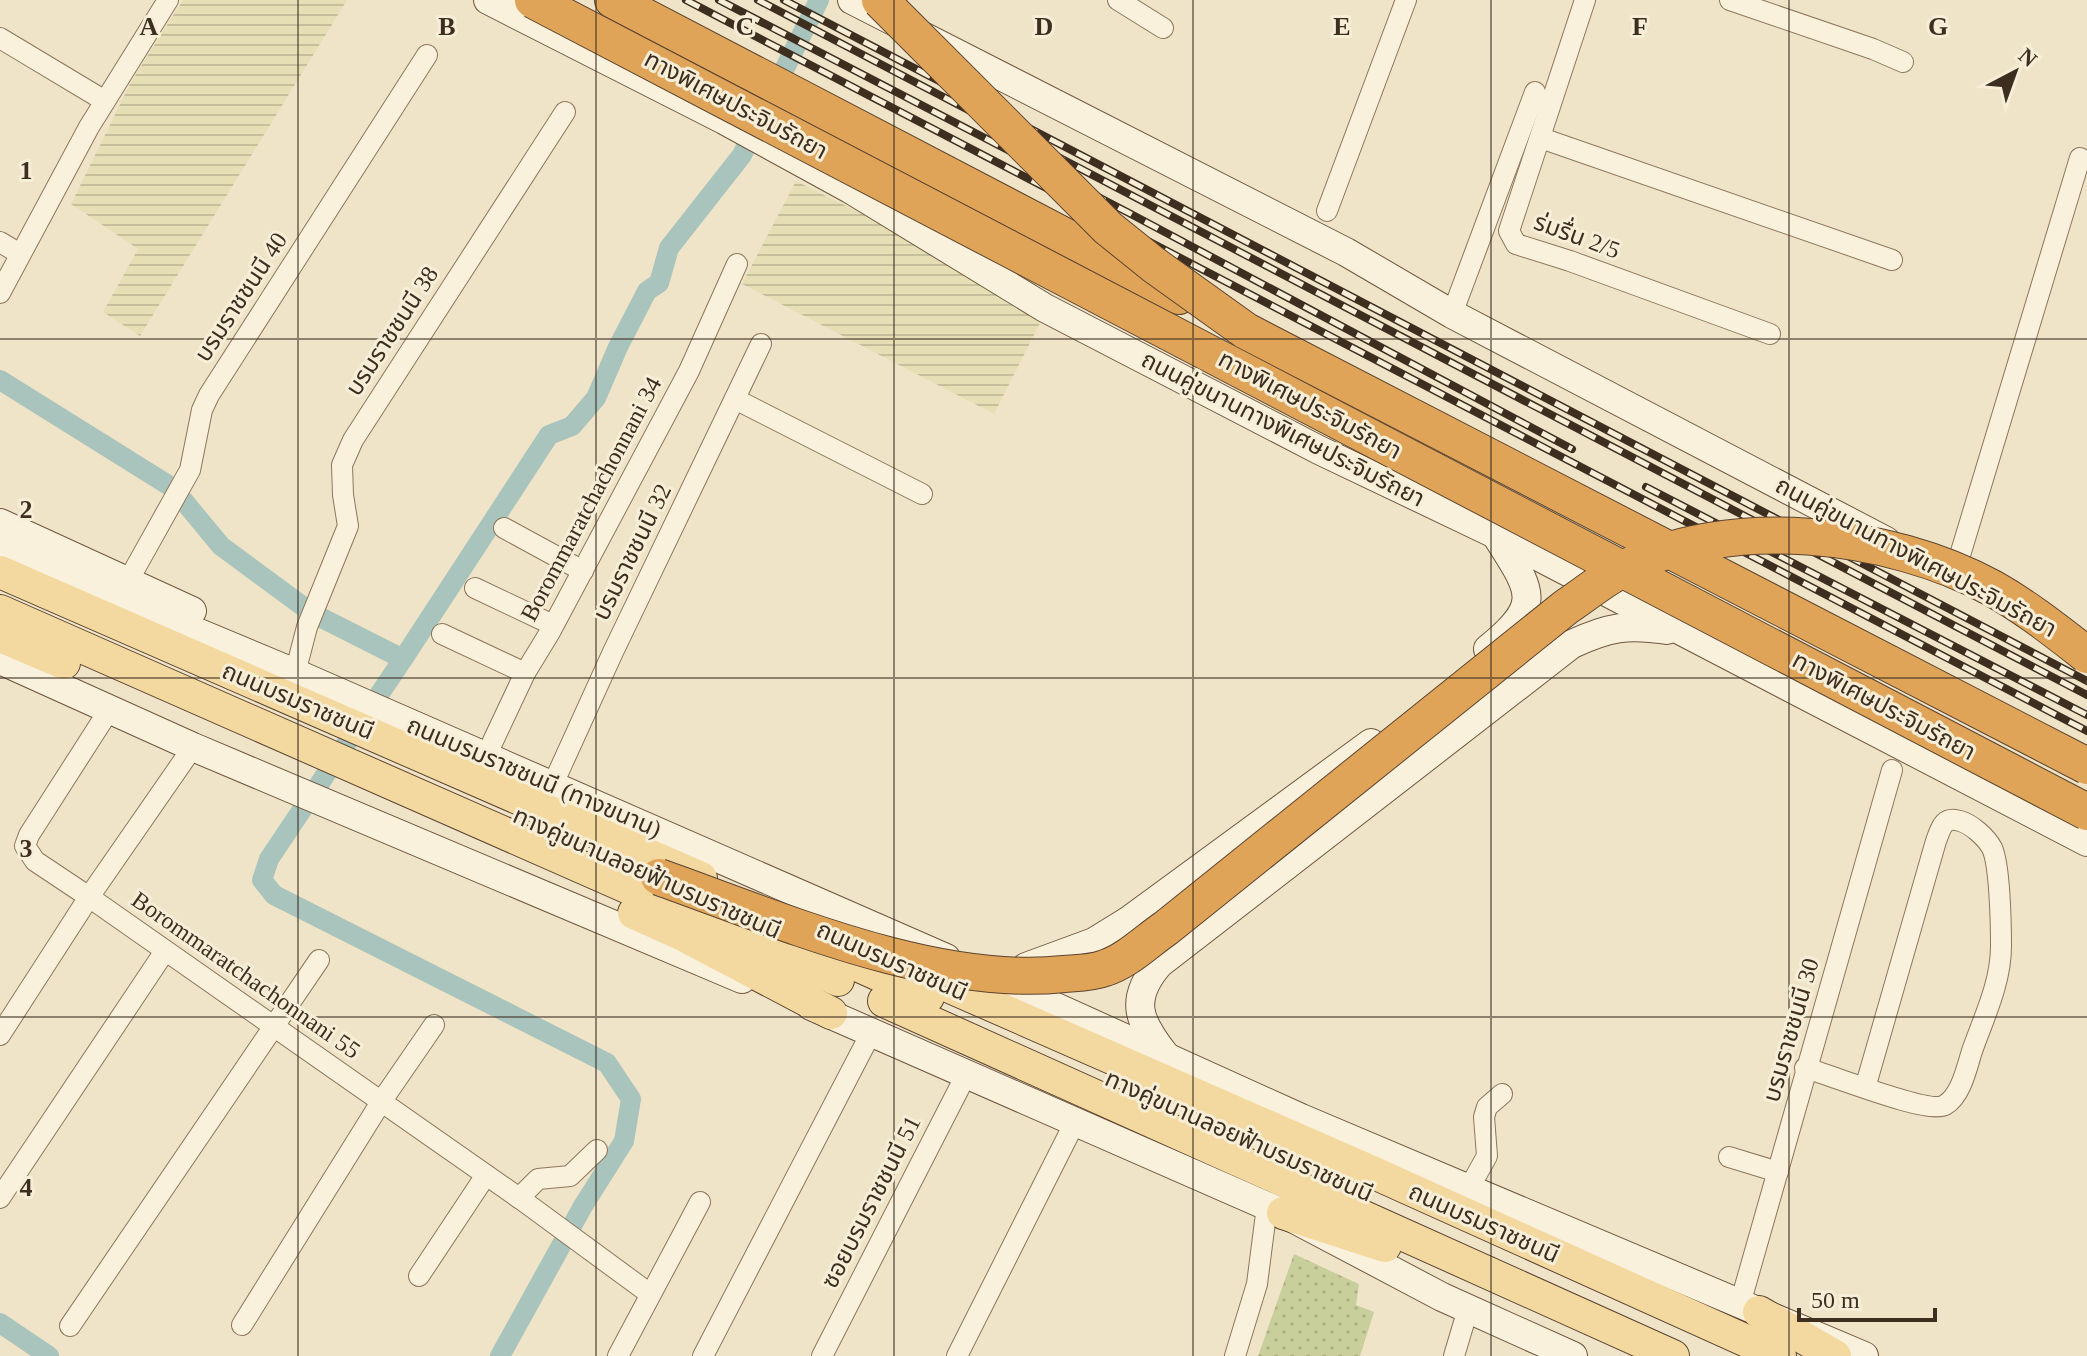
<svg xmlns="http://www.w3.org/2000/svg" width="2087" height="1356" font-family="'Times New Roman','Noto Sans Thai',serif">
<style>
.farmland{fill:url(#farmland-rules)}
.grass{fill:url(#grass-dots)}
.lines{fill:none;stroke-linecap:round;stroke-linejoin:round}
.canal{stroke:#a9c4bc;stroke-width:20}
.street-casing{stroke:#8d765c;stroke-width:22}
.secondary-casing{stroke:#6f573f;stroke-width:30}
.primary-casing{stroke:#5b4430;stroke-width:34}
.highway-casing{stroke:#5b4430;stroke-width:38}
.street{stroke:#faf1dc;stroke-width:20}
.secondary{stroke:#faf1dc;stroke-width:28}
.primary{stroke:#f3d9a0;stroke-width:32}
.highway{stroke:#e0a458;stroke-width:36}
.rail-casing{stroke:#3d2e20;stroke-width:8}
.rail{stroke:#f7eed8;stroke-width:5;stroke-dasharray:15;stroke-linecap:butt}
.highway-bridge-casing{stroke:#5b4430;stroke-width:38;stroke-linecap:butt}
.highway-bridge{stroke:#e0a458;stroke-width:36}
.grid{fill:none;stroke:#3d2e20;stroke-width:2;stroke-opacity:0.55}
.labels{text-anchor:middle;stroke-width:6;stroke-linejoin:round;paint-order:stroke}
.street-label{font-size:24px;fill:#3d2e20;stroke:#f7eed8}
.grid-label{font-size:26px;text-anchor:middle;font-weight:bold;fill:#3d2e20;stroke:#f7eed8;stroke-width:6;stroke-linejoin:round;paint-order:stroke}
</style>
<defs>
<pattern id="farmland-rules" width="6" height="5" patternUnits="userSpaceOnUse" patternTransform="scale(2)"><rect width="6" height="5" fill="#e6deb5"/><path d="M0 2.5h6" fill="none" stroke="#c6bf9b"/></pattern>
<pattern id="grass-dots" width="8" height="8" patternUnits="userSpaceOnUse" patternTransform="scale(2)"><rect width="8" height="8" fill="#c9cf9b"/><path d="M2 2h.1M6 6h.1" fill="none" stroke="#aeb285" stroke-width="1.8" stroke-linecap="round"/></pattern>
</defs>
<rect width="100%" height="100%" fill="#f0e4c8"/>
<g class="farmland">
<polygon points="183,0 347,0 140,336 103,312 138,249 71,204 131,82"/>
<polygon points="796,181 899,232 1042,319 994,414 742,284"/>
</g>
<polygon class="grass" points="1294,1254 1359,1284 1356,1305 1374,1312 1360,1356 1258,1356"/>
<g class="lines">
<g class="canal">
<polyline points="772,94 819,0"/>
<polyline points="0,380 173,488 221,546 312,613 403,659 269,859 262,880 274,895 607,1063 631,1099 624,1141 583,1206 500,1356"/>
<polyline points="403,659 549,435 572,426 596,398 618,347 647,291 659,283 669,248 742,155 756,126"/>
<polyline points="0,1323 49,1356"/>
</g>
<g class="street-casing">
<g id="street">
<polyline points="1118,0 1163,28"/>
<polyline points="1585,0 1509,231 1516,244 1570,261 1770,334"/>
<polyline points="1730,0 1873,49 1903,62"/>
<polyline points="0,38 105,101"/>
<polyline points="1541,138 1892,260"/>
<polyline points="1327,211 1406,0"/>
<polyline points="0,242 20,254"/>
<polyline points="0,293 89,127 168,0"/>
<polyline points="1452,314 1535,92"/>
<polyline points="735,399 922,494"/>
<polyline points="504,528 583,571"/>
<polyline points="1954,575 2080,158"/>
<polyline points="128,581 190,470 202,410 209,395 427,55"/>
<polyline points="475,588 553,625"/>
<polyline points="442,634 525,673"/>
<polyline points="295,673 307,627 348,526 343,495 342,465 353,440 565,112"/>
<polyline points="193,747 89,897 522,1200 650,1294"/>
<polyline points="486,756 525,673 550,632 689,371 737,264"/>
<polyline points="553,784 613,652 761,344"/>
<polyline points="0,1035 89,897 35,861 25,846 29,835 104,718"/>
<path d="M 1805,1068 C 1829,1074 1928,1115 1945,1105 C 1961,1096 1967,1067 1972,1051 C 1984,1017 2001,983 2001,946 C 2001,925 2000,865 1992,848 C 1986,837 1971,824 1960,821 C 1943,816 1941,828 1936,841 L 1865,1088"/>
<polyline points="1729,1157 1778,1172"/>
<polyline points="1468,1190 1487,1156 1484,1117 1487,1107 1502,1094"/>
<polyline points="0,1198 165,951"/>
<polyline points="519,1198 538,1179 570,1176 597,1150"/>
<polyline points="419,1276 486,1175"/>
<polyline points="1740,1304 1892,770"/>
<polyline points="242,1325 381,1102 434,1025"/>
<polyline points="70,1326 319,960"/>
<polyline points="618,1356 700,1202"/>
<polyline points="703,1356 872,1031"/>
<polyline points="822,1356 967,1073"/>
<polyline points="957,1356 1075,1122"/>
<polyline points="1235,1356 1257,1284 1267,1206"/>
<polyline points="1454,1356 1468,1309"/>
</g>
</g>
<g class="secondary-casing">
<g id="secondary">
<polyline points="488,0 724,120 850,189 1045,308 1319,450 1495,534 2087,842"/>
<polyline points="852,0 1346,252 1452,314 1886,541"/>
<polyline points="0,523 192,611"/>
<polyline points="0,550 295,673 946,958"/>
<path d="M 1488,649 C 1545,603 1531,591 1496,535"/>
<polyline points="0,660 193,747 742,979"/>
<polyline points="1026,967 1094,942 1128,921 1371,743"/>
<polyline points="992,978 1301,1118 1864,1356"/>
<polyline points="811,1006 1283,1213 1442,1297 1573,1356"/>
<path d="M 1165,1055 C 1139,1022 1128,1000 1159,964 L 1572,644 C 1609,627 1627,624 1667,630"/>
</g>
</g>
<g class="primary-casing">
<g id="primary">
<polyline points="0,572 701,878"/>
<polyline points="0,611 838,980"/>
<polyline points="0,636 64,663"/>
<polyline points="634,913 685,936 831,1013"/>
<polyline points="817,947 928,997"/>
<polyline points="909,969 1372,1172 1780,1356"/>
<polyline points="884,1001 1673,1356"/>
<polyline points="1283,1213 1385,1246"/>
<polyline points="1759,1312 1835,1356"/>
</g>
</g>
<g class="highway-casing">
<polyline id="highway" points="613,0 1179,296"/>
</g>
<use href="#street" class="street"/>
<use href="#secondary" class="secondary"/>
<use href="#primary" class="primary"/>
<use href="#highway" class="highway"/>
<g class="rail-casing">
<g id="rail">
<polyline points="686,0 2087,731"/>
<polyline points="719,0 1129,213 1572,449"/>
<polyline points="758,0 2087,695"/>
<polyline points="784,0 2087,681"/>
<polyline points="1646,487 2087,715"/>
</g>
</g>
<use href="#rail" class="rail"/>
<g class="highway-bridge-casing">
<g id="highway-bridge">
<polyline points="533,0 2087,812"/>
<polyline points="880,0 1108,228 1154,265 1246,331 2087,766"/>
<path d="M 659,877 C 780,920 935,988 1064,974 C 1077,973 1092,973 1105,968 C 1127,961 1147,941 1166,928 L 1566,607 C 1584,595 1602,580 1621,570 C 1727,513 1890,532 1992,588 C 2026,607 2056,631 2087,655"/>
</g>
</g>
<use href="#highway-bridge" class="highway-bridge"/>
</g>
<path class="grid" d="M 298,0 L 298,1356M 596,0 L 596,1356M 894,0 L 894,1356M 1193,0 L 1193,1356M 1491,0 L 1491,1356M 1789,0 L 1789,1356M 0,339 L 2087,339M 0,678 L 2087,678M 0,1017 L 2087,1017"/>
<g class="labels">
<g class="street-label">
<text transform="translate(736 105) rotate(28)" y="8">ทางพิเศษประจิมรัถยา</text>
<text transform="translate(1577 236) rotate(20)" y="8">ร่มรื่น 2/5</text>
<text transform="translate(241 297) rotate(-57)" y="8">บรมราชชนนี 40</text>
<text transform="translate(392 331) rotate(-57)" y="8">บรมราชชนนี 38</text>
<text transform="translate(1310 405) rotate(28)" y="8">ทางพิเศษประจิมรัถยา</text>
<text transform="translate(1283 429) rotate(27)" y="8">ถนนคู่ขนานทางพิเศษประจิมรัถยา</text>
<text transform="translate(591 499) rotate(-62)" y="8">Borommaratchachonnani 34</text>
<text transform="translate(632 552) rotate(-64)" y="8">บรมราชชนนี 32</text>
<text transform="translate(1916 557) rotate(28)" y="8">ถนนคู่ขนานทางพิเศษประจิมรัถยา</text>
<text transform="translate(298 701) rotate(23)" y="8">ถนนบรมราชชนนี</text>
<text transform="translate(1884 706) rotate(28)" y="8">ทางพิเศษประจิมรัถยา</text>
<text transform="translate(534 777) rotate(23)" y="8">ถนนบรมราชชนนี (ทางขนาน)</text>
<text transform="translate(647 873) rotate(24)" y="8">ทางคู่ขนานลอยฟ้าบรมราชชนนี</text>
<text transform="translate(892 961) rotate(24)" y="8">ถนนบรมราชชนนี</text>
<text transform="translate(246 975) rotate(35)" y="8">Borommaratchachonnani 55</text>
<text transform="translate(1791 1030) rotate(-74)" y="8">บรมราชชนนี 30</text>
<text transform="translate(1239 1136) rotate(24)" y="8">ทางคู่ขนานลอยฟ้าบรมราชชนนี</text>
<text transform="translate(871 1202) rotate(-63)" y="8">ซอยบรมราชชนนี 51</text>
<text transform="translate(1484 1223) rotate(24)" y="8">ถนนบรมราชชนนี</text>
</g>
</g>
<g class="grid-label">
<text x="149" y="35">A</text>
<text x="447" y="35">B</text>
<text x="745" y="35">C</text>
<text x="1044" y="35">D</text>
<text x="1342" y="35">E</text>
<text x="1640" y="35">F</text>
<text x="1938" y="35">G</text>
<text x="26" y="179">1</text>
<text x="26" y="518">2</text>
<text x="26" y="857">3</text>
<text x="26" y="1196">4</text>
</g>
<g transform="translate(2015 72) rotate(41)" stroke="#f7eed8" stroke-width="6" paint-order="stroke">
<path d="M0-6L14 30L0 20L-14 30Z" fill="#3d2e20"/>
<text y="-12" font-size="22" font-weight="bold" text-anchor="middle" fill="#3d2e20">N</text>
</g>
<path d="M1799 1308v12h136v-12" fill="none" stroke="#3d2e20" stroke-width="4"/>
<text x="1811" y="1308" font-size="24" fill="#3d2e20" stroke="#f7eed8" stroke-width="6" paint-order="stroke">50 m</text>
</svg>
